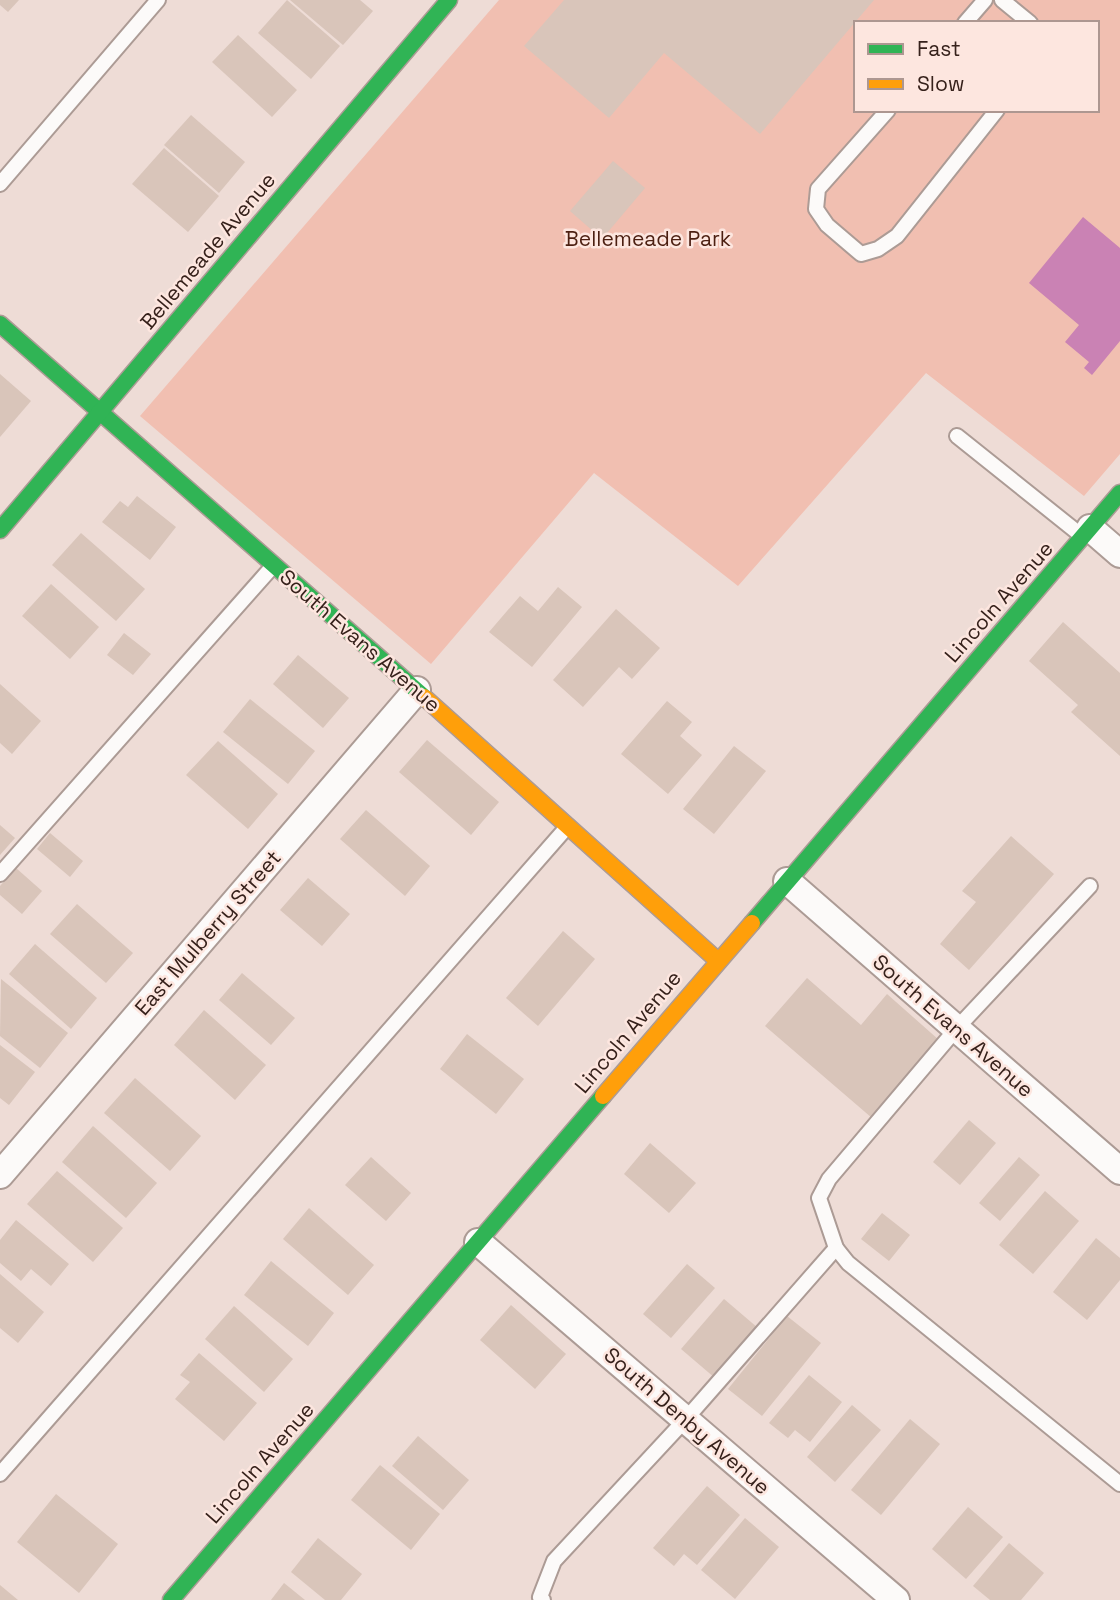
<svg xmlns="http://www.w3.org/2000/svg" width="1120" height="1600" font-family="'Space Grotesk',sans-serif">
<style>
.green{fill:#f1bfb1;fill-rule:evenodd}
.water{fill:#ca82b4}
.building{fill:#d9c5ba}
.lines{fill:none;stroke-linecap:round;stroke-linejoin:round}
.lane-casing{stroke:#ac9b95;stroke-width:18}
.street-casing{stroke:#ac9b95;stroke-width:30}
.fast-casing{stroke:#ac9b95;stroke-width:19}
.slow-casing{stroke:#ac9b95;stroke-width:19}
.lane{stroke:#fcfaf9;stroke-width:14}
.street{stroke:#fcfaf9;stroke-width:26}
.fast{stroke:#30b455;stroke-width:16}
.slow{stroke:#ff9f0a;stroke-width:16}
.labels{text-anchor:middle;stroke-width:5;stroke-linejoin:round;paint-order:stroke}
.park-label{font-size:21px;fill:#4c1f11;stroke:#fde6df}
.street-label{font-size:21px;fill:#36211b;stroke:#fde6df}
</style>
<rect width="100%" height="100%" fill="#eedcd6"/>
<path class="green" d="M 499,0 L 1120,0 L 1120,454 L 1084,496 L 926,373 L 738,586 L 594,473 L 431,664 L 140,416 ZM 856,23 L 1097,23 L 1097,110 L 856,110 Z"/>
<polygon class="water" points="1083,217 1120,248 1120,341 1092,375 1084,368 1089,362 1065,342 1079,325 1029,283"/>
<g class="building">
<polygon points="0,0 19,0 8,12 0,5"/>
<polygon points="287,0 340,46 311,79 258,33"/>
<polygon points="290,0 360,0 373,11 343,45"/>
<polygon points="564,0 874,0 760,134 664,53 609,118 524,46"/>
<polygon points="238,35 297,90 272,117 212,62"/>
<polygon points="191,115 245,162 219,193 164,145"/>
<polygon points="164,148 219,196 188,232 132,184"/>
<polygon points="613,161 645,188 602,239 570,211"/>
<polygon points="0,374 31,401 0,437"/>
<polygon points="137,496 176,527 150,560 102,522 120,501 128,507"/>
<polygon points="81,533 145,589 116,621 52,565"/>
<polygon points="51,584 99,627 70,659 22,616"/>
<polygon points="558,587 582,607 532,667 489,632 520,596 538,611"/>
<polygon points="616,609 660,648 632,679 619,667 583,707 553,680"/>
<polygon points="1063,622 1120,673 1120,756 1071,712 1078,705 1029,661"/>
<polygon points="124,633 151,654 133,675 107,655"/>
<polygon points="298,655 349,698 323,728 273,684"/>
<polygon points="0,684 41,721 12,754 0,743"/>
<polygon points="250,699 315,751 288,784 223,732"/>
<polygon points="667,701 692,722 680,736 702,755 668,794 621,754"/>
<polygon points="427,740 499,802 471,835 399,772"/>
<polygon points="218,741 278,794 248,829 186,775"/>
<polygon points="734,746 766,771 714,834 683,809"/>
<polygon points="366,810 430,866 405,896 340,839"/>
<polygon points="0,825 15,838 0,855"/>
<polygon points="50,833 83,861 70,877 37,849"/>
<polygon points="1011,836 1054,874 969,970 940,944 976,902 962,891"/>
<polygon points="16,868 42,891 22,914 0,895 0,886"/>
<polygon points="308,878 350,914 322,946 280,910"/>
<polygon points="77,904 133,953 106,983 50,934"/>
<polygon points="563,931 595,959 538,1026 506,998"/>
<polygon points="35,944 97,998 71,1029 9,974"/>
<polygon points="242,973 295,1018 271,1045 219,1000"/>
<polygon points="807,978 861,1025 887,994 939,1040 872,1118 765,1026"/>
<polygon points="1,979 68,1033 40,1068 0,1036"/>
<polygon points="204,1010 266,1065 235,1100 174,1045"/>
<polygon points="467,1034 524,1079 496,1114 440,1069"/>
<polygon points="0,1045 35,1072 9,1105 0,1098"/>
<polygon points="135,1078 201,1136 170,1171 104,1113"/>
<polygon points="969,1120 996,1143 960,1185 933,1162"/>
<polygon points="93,1126 157,1183 126,1218 62,1162"/>
<polygon points="650,1143 696,1183 669,1213 624,1174"/>
<polygon points="371,1157 411,1193 386,1221 345,1185"/>
<polygon points="1019,1157 1040,1175 1000,1221 979,1203"/>
<polygon points="57,1171 123,1228 93,1262 27,1204"/>
<polygon points="1045,1191 1079,1221 1033,1274 999,1245"/>
<polygon points="309,1208 374,1265 348,1295 283,1239"/>
<polygon points="882,1213 910,1235 889,1261 861,1239"/>
<polygon points="16,1220 69,1264 51,1286 31,1269 21,1281 0,1263 0,1240"/>
<polygon points="1096,1238 1120,1258 1120,1280 1087,1320 1053,1292"/>
<polygon points="271,1261 334,1313 308,1346 244,1295"/>
<polygon points="687,1264 715,1288 671,1338 643,1314"/>
<polygon points="0,1274 44,1312 18,1343 0,1328"/>
<polygon points="724,1299 758,1328 715,1378 681,1349"/>
<polygon points="511,1305 566,1354 535,1389 480,1340"/>
<polygon points="234,1306 293,1359 264,1392 205,1339"/>
<polygon points="787,1316 821,1343 762,1416 728,1389"/>
<polygon points="199,1353 257,1403 224,1441 175,1399 190,1382 180,1375"/>
<polygon points="809,1375 842,1402 810,1442 795,1430 788,1438 769,1423"/>
<polygon points="852,1405 881,1430 835,1482 807,1457"/>
<polygon points="910,1419 940,1444 881,1515 851,1490"/>
<polygon points="418,1436 469,1480 443,1510 392,1466"/>
<polygon points="380,1465 440,1514 411,1550 351,1500"/>
<polygon points="707,1486 740,1515 697,1565 684,1554 674,1566 653,1548"/>
<polygon points="56,1494 118,1544 79,1593 17,1542"/>
<polygon points="968,1507 1003,1537 966,1579 932,1549"/>
<polygon points="745,1518 779,1547 735,1599 701,1570"/>
<polygon points="318,1538 362,1574 341,1600 325,1600 291,1572"/>
<polygon points="1009,1543 1044,1573 1021,1600 990,1600 973,1586"/>
<polygon points="284,1583 305,1600 271,1600"/>
<polygon points="0,1585 18,1600 0,1600"/>
</g>
<g class="lines">
<g class="lane-casing">
<g id="lane">
<polyline points="1002,0 1030,23"/>
<polyline points="965,23 985,0"/>
<polyline points="888,110 818,189 816,209 827,225 861,254 878,249 897,236 997,110"/>
<polyline points="0,184 158,0"/>
<polyline points="957,436 1082,536"/>
<polyline points="0,874 273,566"/>
<polyline points="1090,886 957,1028 829,1179 819,1198 836,1248 848,1263 1120,1484"/>
<polyline points="0,1474 568,826"/>
<polyline points="543,1600 540,1597 554,1561 685,1420 836,1248"/>
</g>
</g>
<g class="street-casing">
<g id="street">
<polyline points="1090,528 1120,554"/>
<polyline points="787,881 1120,1171"/>
<polyline points="0,1175 417,690"/>
<polyline points="478,1242 896,1600"/>
</g>
</g>
<g class="fast-casing">
<g id="fast">
<polyline points="0,324 424,697"/>
<polyline points="0,530 449,0"/>
<polyline points="752,923 1120,493"/>
<polyline points="171,1600 603,1096"/>
</g>
</g>
<g class="slow-casing">
<g id="slow">
<polyline points="424,697 717,960"/>
<polyline points="603,1096 752,923"/>
</g>
</g>
<use href="#lane" class="lane"/>
<use href="#street" class="street"/>
<use href="#fast" class="fast"/>
<use href="#slow" class="slow"/>
</g>
<g class="labels">
<g class="park-label">
<text x="648" y="246">Bellemeade Park</text>
</g>
<g class="street-label">
<text transform="translate(208 251) rotate(-50)" y="7">Bellemeade Avenue</text>
<text transform="translate(999 602) rotate(-49)" y="7">Lincoln Avenue</text>
<text transform="translate(360 641) rotate(41)" y="7">South Evans Avenue</text>
<text transform="translate(208 933) rotate(-49)" y="7">East Mulberry Street</text>
<text transform="translate(953 1026) rotate(41)" y="7">South Evans Avenue</text>
<text transform="translate(628 1032) rotate(-50)" y="7">Lincoln Avenue</text>
<text transform="translate(687 1421) rotate(41)" y="7">South Denby Avenue</text>
<text transform="translate(260 1463) rotate(-49)" y="7">Lincoln Avenue</text>
</g>
</g>
<rect x="854" y="21" width="245" height="91" fill="#fde6df" stroke="#ad9791" stroke-width="2"/>
<rect x="868" y="44" width="35" height="10" fill="#30b455" stroke="#ad9791" stroke-width="2"/>
<text x="917" y="56" font-size="21" fill="#36211b">Fast</text>
<rect x="868" y="79" width="35" height="10" fill="#ff9f0a" stroke="#ad9791" stroke-width="2"/>
<text x="917" y="91" font-size="21" fill="#36211b">Slow</text>
</svg>
